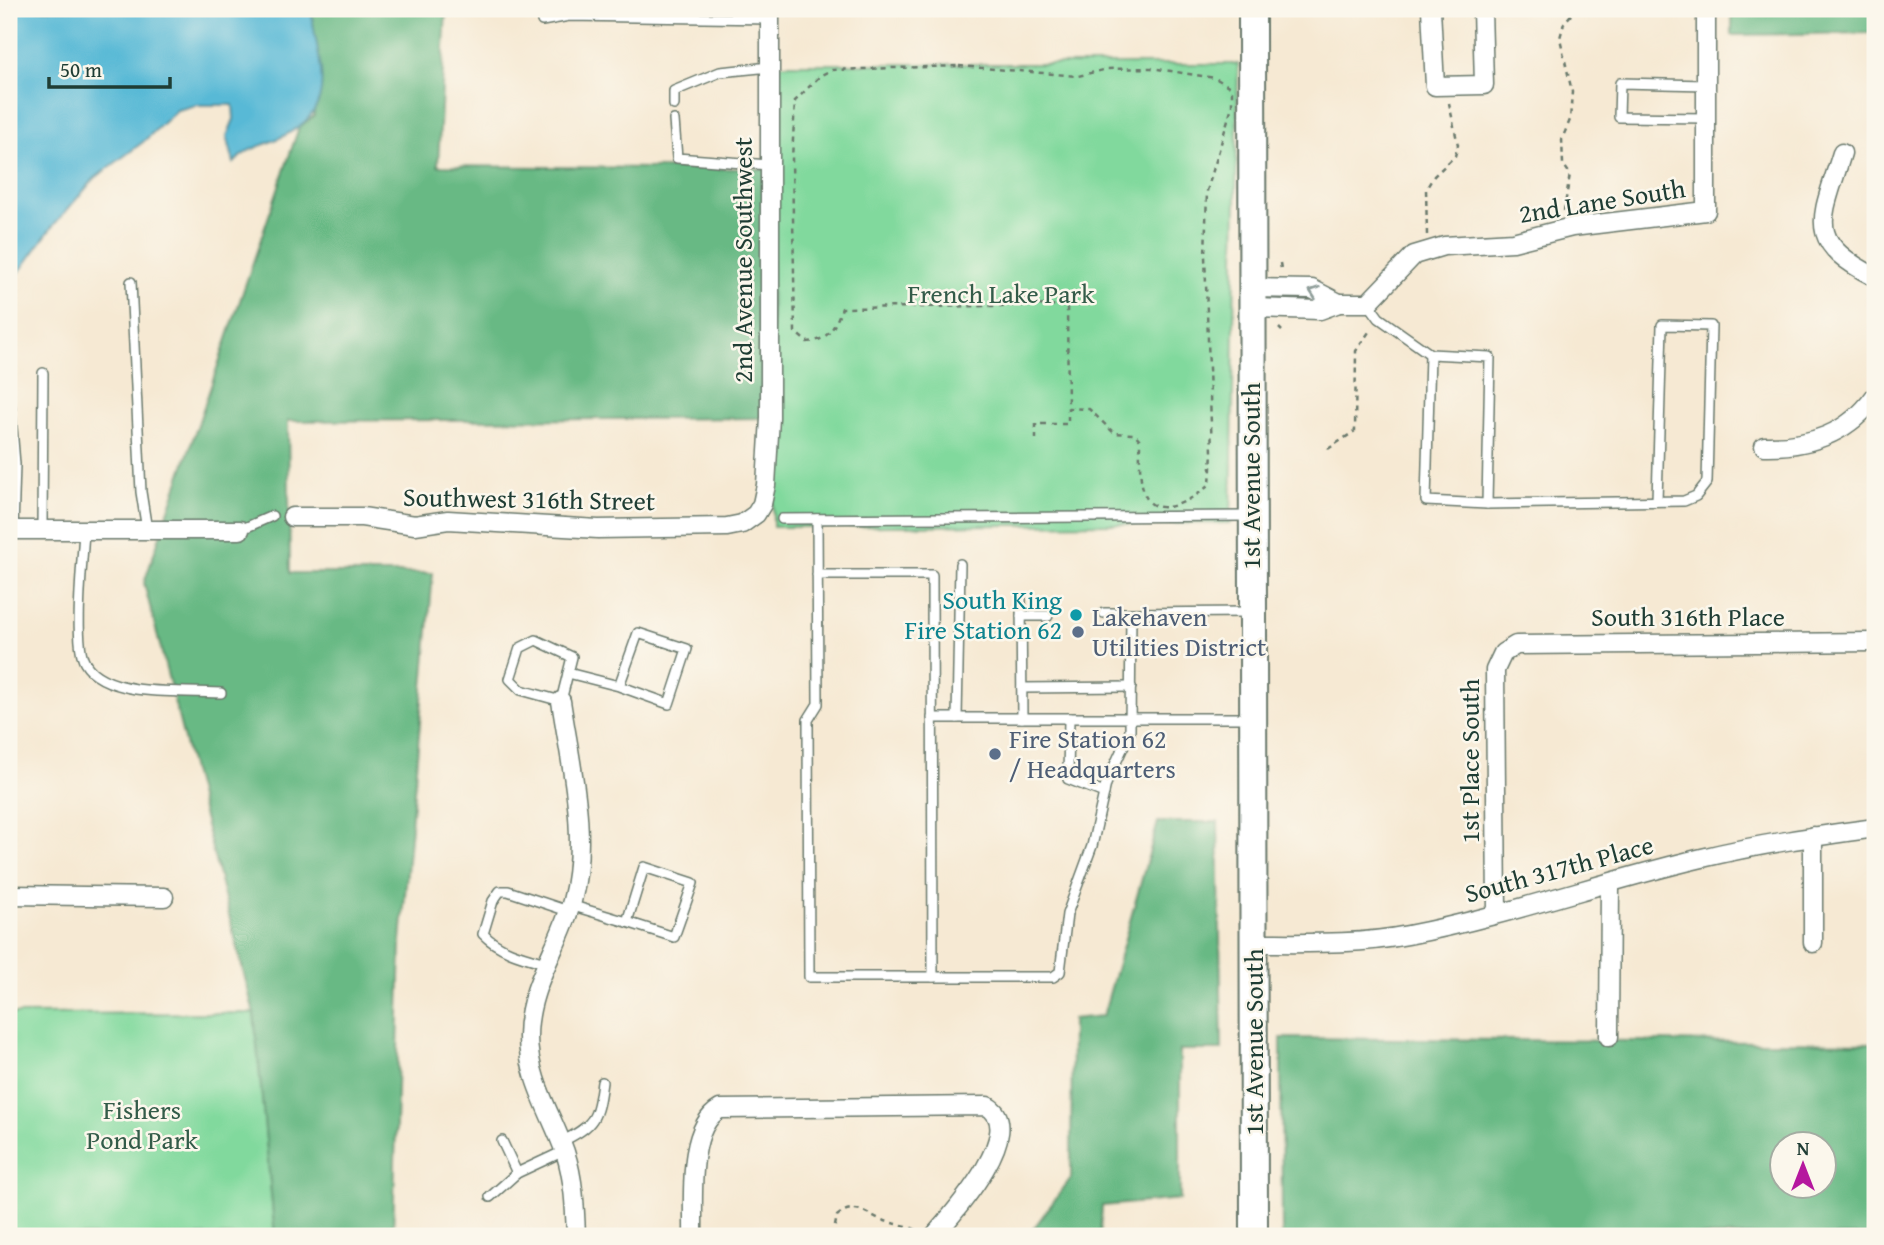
<svg xmlns="http://www.w3.org/2000/svg" width="1884" height="1245" font-family="'Gentium Book Plus',serif">
<style>
.green{fill:#81d99d;stroke:#508b68;stroke-width:2}
.forest{fill:#68b984;stroke:#447b5c;stroke-width:2;fill-rule:evenodd}
.water{fill:#58b9d6;stroke:#3c7b85;stroke-width:2}
.lines{fill:none;stroke-linecap:round;stroke-linejoin:round}
.lane-casing{stroke:#6a796c;stroke-width:12}
.street-casing{stroke:#6a796c;stroke-width:21}
.secondary-casing{stroke:#6a796c;stroke-width:30}
.path{stroke:#6a796c;stroke-width:2.5;stroke-dasharray:5 5;stroke-linecap:butt}
.lane{stroke:#fff;stroke-width:9}
.street{stroke:#fff;stroke-width:18}
.secondary{stroke:#fff;stroke-width:26}
.oneway{stroke:#8f9e9a}
.culture-dot{fill:#0f9aa8;stroke:#fbf7ec;stroke-width:2.5}
.service-dot{fill:#5c6f8a;stroke:#fbf7ec;stroke-width:2.5}
.labels{text-anchor:middle;stroke-width:5;stroke-linejoin:round;paint-order:stroke}
.street-label{font-size:26px;fill:#1f3d34;stroke:#fbf7ec}
.park-label{font-size:26px;fill:#335c49;stroke:#fbf7ec}
.culture-label{font-size:26px;fill:#0d838f;stroke:#fbf7ec;text-anchor:end}
.service-label{font-size:26px;fill:#4e5e75;stroke:#fbf7ec;text-anchor:start}
</style>
<rect width="100%" height="100%" fill="#fbf7ec"/>
<filter id="ink" filterUnits="userSpaceOnUse"><feTurbulence type="fractalNoise" baseFrequency=".0143" numOctaves="2"/><feDisplacementMap in="SourceGraphic" scale="14" xChannelSelector="R" yChannelSelector="G"/><feConvolveMatrix kernelMatrix="1 2 1 2 8 2 1 2 1" color-interpolation-filters="sRGB"/></filter>
<filter id="wash" filterUnits="userSpaceOnUse"><feTurbulence type="fractalNoise" baseFrequency=".00686" numOctaves="4" result="noise"/><feDisplacementMap in="SourceGraphic" scale="28" xChannelSelector="R" yChannelSelector="G"/><feGaussianBlur stdDeviation="1.57" result="paint"/><feColorMatrix in="noise" values="0 0 0 0 0 0 0 0 0 0 0 0 0 0 0 0 0 1.4 0 .05"/><feComposite in="paint" operator="in"/></filter>
<g filter="url(#wash)">
<rect width="100%" height="100%" fill="#f6e9d3"/>
<g class="green">
<polygon points="770,64 1238,64 1231,523 773,527"/>
<polygon points="254,1013 275,1236 9,1236 9,1014"/>
</g>
<g class="forest">
<polygon points="322,9 446,9 438,166 769,169 770,418 288,421 290,573 433,573 401,941 393,1236 275,1236 254,1013 144,583 299,127 314,116 315,38 312,16"/>
<polygon points="1732,9 1875,9 1875,33 1732,35"/>
<polygon points="1158,822 1218,822 1222,1050 1180,1050 1180,1199 1102,1206 1100,1236 1028,1236 1071,1178 1072,1019 1103,1016"/>
<path d="M 1281,1038 L 1875,1043 L 1875,1236 L 1282,1236 ZM 1783,1144 L 1825,1144 L 1825,1186 L 1783,1186 Z"/>
</g>
<path class="water" d="M 9,9 L 316,9 L 312,16 C 320,72 341,112 275,140 C 257,148 247,148 234,163 L 227,136 L 234,119 L 233,105 L 197,105 L 177,110 L 143,142 L 95,178 L 52,227 L 9,286 Z"/>
</g>
<g filter="url(#ink)">
<g class="lines">
<g class="lane-casing">
<g id="lane">
<polyline points="542,21 569,16 770,19"/>
<polyline points="674,105 674,91 720,72 770,67"/>
<polyline points="1706,118 1619,117 1620,83 1706,85"/>
<polyline points="674,120 677,158 769,165"/>
<polyline points="131,282 141,492 147,530"/>
<polyline points="1368,303 1379,318 1430,354 1490,357 1487,504"/>
<polyline points="1430,354 1426,501 1487,504 1684,501 1696,496 1707,482 1711,326 1662,325 1657,501"/>
<polyline points="10,403 15,464 13,530"/>
<polyline points="782,519 1249,516"/>
<polyline points="817,519 818,704 808,720 809,977 933,977 932,575 817,575"/>
<polyline points="42,530 43,373"/>
<path d="M 84,530 C 83,556 73,644 85,663 C 94,679 118,686 136,689 C 163,693 193,691 221,693"/>
<polyline points="240,530 272,516"/>
<polyline points="1021,599 1022,718"/>
<polyline points="1104,613 1131,613"/>
<polyline points="1021,616 1048,616"/>
<polygon points="536,640 572,657 561,701 521,690 510,679 520,648"/>
<polyline points="568,673 619,686 638,633 687,649 669,704 619,686"/>
<polyline points="1022,688 1131,687"/>
<polyline points="932,718 1250,718"/>
<polyline points="957,718 960,564"/>
<polyline points="1069,718 1068,779 1104,793"/>
<polyline points="570,905 627,922 644,867 693,883 674,937 627,922"/>
<path d="M 546,963 C 524,957 499,951 483,934 L 493,901 L 500,891 L 508,891 L 568,911"/>
<polyline points="933,977 1053,977 1060,972 1067,914 1092,846 1106,784 1130,732 1131,613 1249,612"/>
<polyline points="502,1141 517,1173"/>
<path d="M 561,1142 C 595,1125 597,1119 602,1082"/>
<polyline points="490,1197 517,1173 564,1151"/>
</g>
</g>
<g class="street-casing">
<g id="street">
<polyline points="1431,9 1435,86 1484,85 1482,9"/>
<path d="M 1842,153 C 1822,219 1803,240 1875,277"/>
<polyline points="1339,303 1368,303 1414,255 1444,246 1513,242 1572,227 1706,211 1706,9"/>
<polyline points="1251,308 1320,310 1339,303 1312,289 1251,288"/>
<path d="M 1764,446 C 1810,447 1848,434 1875,396"/>
<polyline points="292,517 362,517 415,525 448,520 598,529 727,527 742,524 756,514 762,504 766,485 770,418 770,9"/>
<polyline points="9,530 240,530"/>
<path d="M 561,701 C 571,768 589,835 572,901 C 559,948 528,986 528,1037 C 528,1079 551,1113 565,1152 C 574,1179 575,1208 576,1236"/>
<polyline points="9,895 164,897"/>
<polyline points="1497,912 1495,670 1503,653 1516,645 1875,642"/>
<path d="M 1254,943 C 1305,943 1357,945 1408,935 C 1507,916 1604,881 1702,858 C 1759,844 1817,836 1875,828"/>
<polyline points="1813,943 1813,836"/>
<polyline points="1609,1037 1610,885"/>
<path d="M 693,1236 C 694,1201 686,1128 720,1109 L 987,1106 C 1029,1129 953,1214 934,1236"/>
</g>
</g>
<g class="secondary-casing">
<polyline id="secondary" points="1252,9 1254,1236"/>
</g>
<g class="path">
<path d="M 959,66 L 1078,76 L 1107,69 L 1151,68 L 1215,78 L 1232,88 L 1232,106 L 1207,191 L 1205,256 L 1212,452 L 1210,484 C 1195,499 1151,525 1143,489 C 1139,474 1140,456 1140,440 L 1135,434 L 1114,433 L 1089,409 L 1068,408 L 1067,305 L 842,308 C 835,326 829,341 807,342 L 795,332 L 792,159 L 795,101 L 821,75 L 832,70 Z"/>
<polyline points="1564,211 1570,174 1563,164 1562,139 1570,120 1572,92 1560,38 1564,23 1576,9"/>
<polyline points="1427,235 1426,189 1434,176 1455,156 1458,145 1449,103"/>
<polyline points="1280,263 1281,269"/>
<polyline points="1279,328 1282,331"/>
<polyline points="1036,439 1036,424 1068,424 1068,408"/>
<polyline points="1328,449 1355,431 1356,351 1371,329"/>
<path d="M 833,1236 L 837,1216 C 855,1200 867,1215 885,1221 C 897,1225 907,1224 918,1231"/>
</g>
<use href="#lane" class="lane"/>
<use href="#street" class="street"/>
<use href="#secondary" class="secondary"/>
</g>
<defs><path id="oneway-chevron" d="M-2-3.5L2.5 0L-2 3.5" fill="none" stroke-width="1.6" stroke-linecap="round" stroke-linejoin="round" transform="scale(1.75)"/></defs>
<use class="oneway" href="#oneway-chevron" transform="translate(1314 292) rotate(-161)"/>
</g>
<circle class="culture-dot" cx="1076" cy="615" r="7"/>
<g class="service-dot">
<circle cx="1078" cy="632" r="7"/>
<circle cx="995" cy="754" r="7"/>
</g>
<g class="labels">
<g class="street-label">
<text transform="translate(1602 201) rotate(-9)" y="9">2nd Lane South</text>
<text transform="translate(743 260) rotate(-90)" y="9">2nd Avenue Southwest</text>
<text transform="translate(1251 476) rotate(-90)" y="9">1st Avenue South</text>
<text transform="translate(529 499) rotate(1)" y="9">Southwest 316th Street</text>
<text x="1688" y="626">South 316th Place</text>
<text transform="translate(1470 761) rotate(-90)" y="9">1st Place South</text>
<text transform="translate(1559 869) rotate(-15)" y="9">South 317th Place</text>
<text transform="translate(1254 1042) rotate(-90)" y="9">1st Avenue South</text>
</g>
<g class="park-label">
<text x="1001" y="303">French Lake Park</text>
<text x="142" y="1119">Fishers<tspan x="142" dy="30">Pond Park</tspan></text>
</g>
<g class="culture-label">
<text x="1062" y="609">South King<tspan x="1062" dy="30">Fire Station 62</tspan></text>
</g>
<g class="service-label">
<text x="1092" y="626">Lakehaven<tspan x="1092" dy="30">Utilities District</tspan></text>
<text x="1009" y="748">Fire Station 62<tspan x="1009" dy="30">/ Headquarters</tspan></text>
</g>
</g>
<rect width="1884" height="1245" fill="none" stroke="#fbf7ec" stroke-width="35"/>
<g transform="translate(1803 1165)"><circle r="33" fill="#fbf7ec" stroke="#a3ada2" stroke-width="2"/>
<path d="M0-5L12 26L0 18L-12 26Z" fill="#b5179e"/>
<text y="-10" font-size="19" font-weight="bold" text-anchor="middle" fill="#1f3d34">N</text>
</g>
<path d="M49 77v10h121v-10" fill="none" stroke="#1f3d34" stroke-width="3.5"/>
<text x="60" y="77" font-size="21" fill="#1f3d34" stroke="#fbf7ec" stroke-width="5" paint-order="stroke">50 m</text>
</svg>
